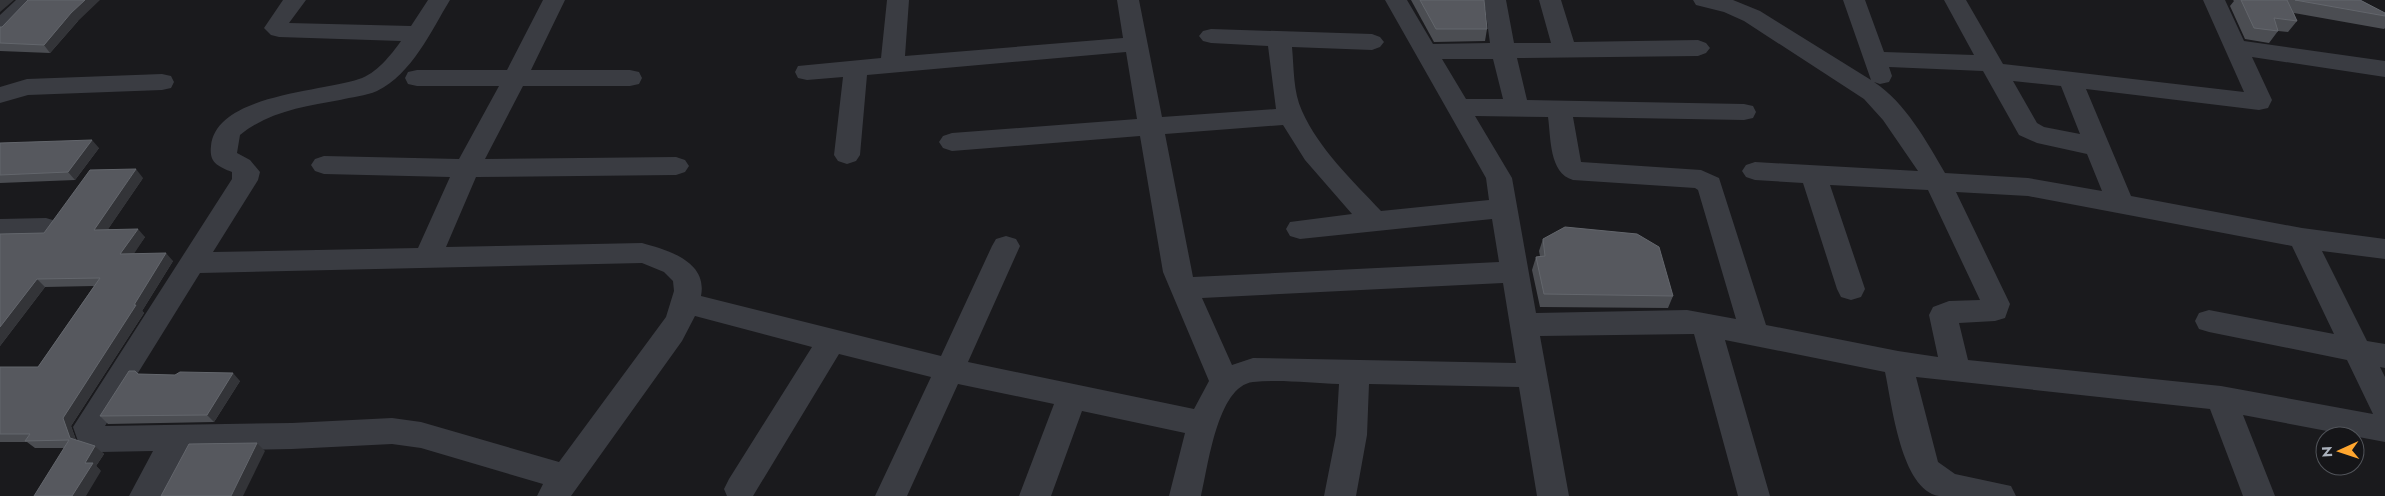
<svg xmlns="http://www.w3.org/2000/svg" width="2385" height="496" font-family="Jost,sans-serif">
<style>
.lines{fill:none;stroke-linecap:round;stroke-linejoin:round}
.street{fill:#3a3c42;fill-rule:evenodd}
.wall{fill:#4b4d52}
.shaded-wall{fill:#333438}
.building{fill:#56585e;stroke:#63666c}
</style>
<rect width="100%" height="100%" fill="#1a1a1d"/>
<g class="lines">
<g class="street">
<polygon points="16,0 40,0 8,33 0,35 0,15"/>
<path d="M 283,0 L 306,0 L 289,23 L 411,26 L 428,0 L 450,0 C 431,31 412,74 377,91 C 366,96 351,97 340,100 C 305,106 268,112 240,135 L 237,153 L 250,160 L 260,172 L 258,180 L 213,252 L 418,248 L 450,177 L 324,174 L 315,171 L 311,165 L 315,159 L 324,156 L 459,159 L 499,86 L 417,86 L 408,84 L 405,78 L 408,72 L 417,70 L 507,70 L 543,0 L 565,0 L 531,70 L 630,70 L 639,72 L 642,78 L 639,84 L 630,86 L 523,86 L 485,159 L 676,157 L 685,160 L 689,166 L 685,172 L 676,175 L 476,177 L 446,247 L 642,243 C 667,250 708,261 701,296 L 941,356 L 992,246 L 996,239 L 1006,236 L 1016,239 L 1020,246 L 968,362 L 1194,409 L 1209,381 L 1163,272 L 1140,136 L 952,151 L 943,148 L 939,142 L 943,136 L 952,133 L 1137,119 L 1126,52 L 867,75 L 860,155 L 856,161 L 847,164 L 838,161 L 834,155 L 843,77 L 807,80 L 798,78 L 795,72 L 798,66 L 881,58 L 887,0 L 909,0 L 905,56 L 1123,38 L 1117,0 L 1139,0 L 1162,117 L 1276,109 L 1268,46 L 1211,43 L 1203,41 L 1199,36 L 1203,31 L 1211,29 L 1372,34 L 1380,37 L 1384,42 L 1380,47 L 1372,50 L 1292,47 C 1294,67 1293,92 1302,111 C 1319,149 1352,180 1381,211 L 1489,200 L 1486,178 L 1385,0 L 1407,0 L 1433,44 L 1490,43 L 1484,0 L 1506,0 L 1514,43 L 1551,43 L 1539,0 L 1561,0 L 1574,42 L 1698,40 L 1706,43 L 1710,48 L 1706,53 L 1698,56 L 1517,58 L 1527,100 L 1744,104 L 1753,106 L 1756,112 L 1753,118 L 1744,120 L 1573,117 L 1581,162 L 1701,170 L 1719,178 L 1766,325 L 1898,351 L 1938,357 L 1929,315 L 1933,307 L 1949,301 L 1980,300 L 1928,190 L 1830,185 L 1865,289 L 1861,297 L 1851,300 L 1841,297 L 1837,289 L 1803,183 L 1755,180 L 1746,177 L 1742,171 L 1746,165 L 1755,162 L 1918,171 L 1883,120 L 1864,99 L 1744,21 L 1724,12 L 1696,5 L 1693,0 L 1733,0 L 1760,11 L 1871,80 L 1843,0 L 1865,0 L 1884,52 L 1974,55 L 1944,0 L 1966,0 L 2003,64 L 2244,92 L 2203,0 L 2225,0 L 2244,41 L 2385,61 L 2385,77 L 2252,57 L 2272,100 L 2268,108 L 2259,110 L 2086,89 L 2131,196 L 2302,228 L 2385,239 L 2385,259 L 2322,251 L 2367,341 L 2385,344 L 2385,368 L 2380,367 L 2385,377 L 2385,442 L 2243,415 L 2275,496 L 2243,496 L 2210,409 L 1916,377 L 1938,462 L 1955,474 L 2011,486 L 2016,496 C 1991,496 1964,496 1939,496 C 1901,490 1892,404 1885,372 L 1725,340 L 1770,496 L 1738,496 L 1694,334 L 1540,336 L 1569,496 L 1537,496 L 1519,387 L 1369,384 L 1367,435 L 1356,496 L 1324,496 L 1336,435 L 1339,384 C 1312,383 1280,379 1253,382 C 1217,386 1208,468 1201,496 L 1169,496 L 1185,433 L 1082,411 L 1051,496 L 1019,496 L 1054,404 L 958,384 L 907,496 L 875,496 L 931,377 L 839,354 L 753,496 L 727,496 L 724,489 L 729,479 L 812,347 L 695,316 L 682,341 L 571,496 L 537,496 L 543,484 L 421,448 L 392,444 L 292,449 L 186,451 L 162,496 L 129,496 L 153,451 L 101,452 L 79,444 L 73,427 L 232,179 L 232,172 C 218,166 209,163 211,146 C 216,94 322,92 359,79 C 376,74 391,55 401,41 L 279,37 L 271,35 L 264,28 ZM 1442,59 L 1493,59 L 1503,99 L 1466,99 ZM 1889,67 L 1983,71 L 2019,135 L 2037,143 L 2087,154 L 2102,191 L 2028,178 L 1945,173 C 1927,142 1905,102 1874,82 L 1880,84 L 1889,82 L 1892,76 ZM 2013,81 L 2061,86 L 2080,134 L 2044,127 L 2037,123 ZM 1475,116 L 1548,117 C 1551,138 1549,173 1573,180 L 1695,188 L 1698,190 L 1736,319 L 1687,310 L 1536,313 L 1512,178 ZM 1283,125 L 1305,160 L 1352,214 L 1290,222 L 1286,229 L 1290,236 L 1300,239 L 1492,219 L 1499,262 L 1193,277 L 1165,134 ZM 1956,192 L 2028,196 L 2292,246 L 2334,334 L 2209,310 L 2199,313 L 2195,321 L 2199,329 L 2209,332 L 2347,360 L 2373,414 L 2221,386 L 1968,360 L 1959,323 L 1995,321 L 2005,318 L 2010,304 ZM 642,263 L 664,272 L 673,281 L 674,291 L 666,317 L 559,462 L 421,422 L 392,418 L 292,423 L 105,426 L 200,273 ZM 1503,283 L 1516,363 L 1253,358 L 1232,365 L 1202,298 Z"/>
<polygon points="162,74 171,76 174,82 171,88 162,90 28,95 0,103 0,87 27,79"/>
<polygon points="46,218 56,221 60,228 56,235 46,238 0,239 0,219"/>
</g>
</g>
<g class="wall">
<polygon points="1411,0 1484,0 1487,29 1485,41 1434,42"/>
<polygon points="2233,0 2360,0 2385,13 2385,28 2384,29 2294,13 2297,21 2288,32 2278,31 2269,43 2245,39 2230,6 2234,1"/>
<polygon points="78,21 50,53 0,51 0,27"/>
<polygon points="0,143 99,148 75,180 0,183"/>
<polygon points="143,178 108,229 145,237 133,254 173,261 142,311 144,313 71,426 76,440 95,446 104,454 96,466 101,471 64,448 35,448 27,442 0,442 0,367 38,367 94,286 45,287 0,346 0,234 44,233"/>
<polygon points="1543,239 1673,296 1668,308 1540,307 1532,270 1536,257 1540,256 1539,251"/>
<polygon points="139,374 240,381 214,422 108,424 100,416"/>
</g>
<g class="shaded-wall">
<polygon points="0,0 14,0 0,12"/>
<polygon points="85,0 100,0 78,21 50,53 44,45 71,13"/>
<polygon points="92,140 99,148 75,180 68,172"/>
<polygon points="136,169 143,178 102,238 94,230"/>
<polygon points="138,229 145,237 128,263 120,254"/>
<polygon points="166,253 173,261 142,311 144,313 71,426 78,446 70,438 63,418"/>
<polygon points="37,279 45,287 0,346 0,327"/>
<polygon points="233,373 240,381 214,422 207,415"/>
<polygon points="257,443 265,451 243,496 231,496"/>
<polygon points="95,446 104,454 96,466 101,471 86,496 72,496 85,463"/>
</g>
<g class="building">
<polygon points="28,0 85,0 71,13 44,45 0,43 0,27 2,27"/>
<polygon points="1420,0 1484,0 1487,29 1436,29"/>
<polygon points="2241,0 2287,0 2297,21 2274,18 2278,31 2254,28"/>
<polygon points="2295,0 2360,0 2385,13 2385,16"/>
<polygon points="92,140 68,172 0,175 0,143"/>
<polygon points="136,169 94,230 138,229 120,254 166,253 134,305 136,305 63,418 70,438 95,446 85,463 93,463 72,496 34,496 69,440 25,441 30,434 0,434 0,367 38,367 100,278 37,279 0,327 0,234 44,233 90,170"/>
<polygon points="1565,227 1637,234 1659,247 1673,296 1544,294 1536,257 1545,256 1543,239"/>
<polygon points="129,371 135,371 138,374 175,375 180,372 233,373 207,415 100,416"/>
<polygon points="257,443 231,496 161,496 189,444"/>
</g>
<g transform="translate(2340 451) rotate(267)"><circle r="24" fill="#151518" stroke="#51545a"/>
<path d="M0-4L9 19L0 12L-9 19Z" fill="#ffa62f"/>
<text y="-8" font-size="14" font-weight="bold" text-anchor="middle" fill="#abb2bd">N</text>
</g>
</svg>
